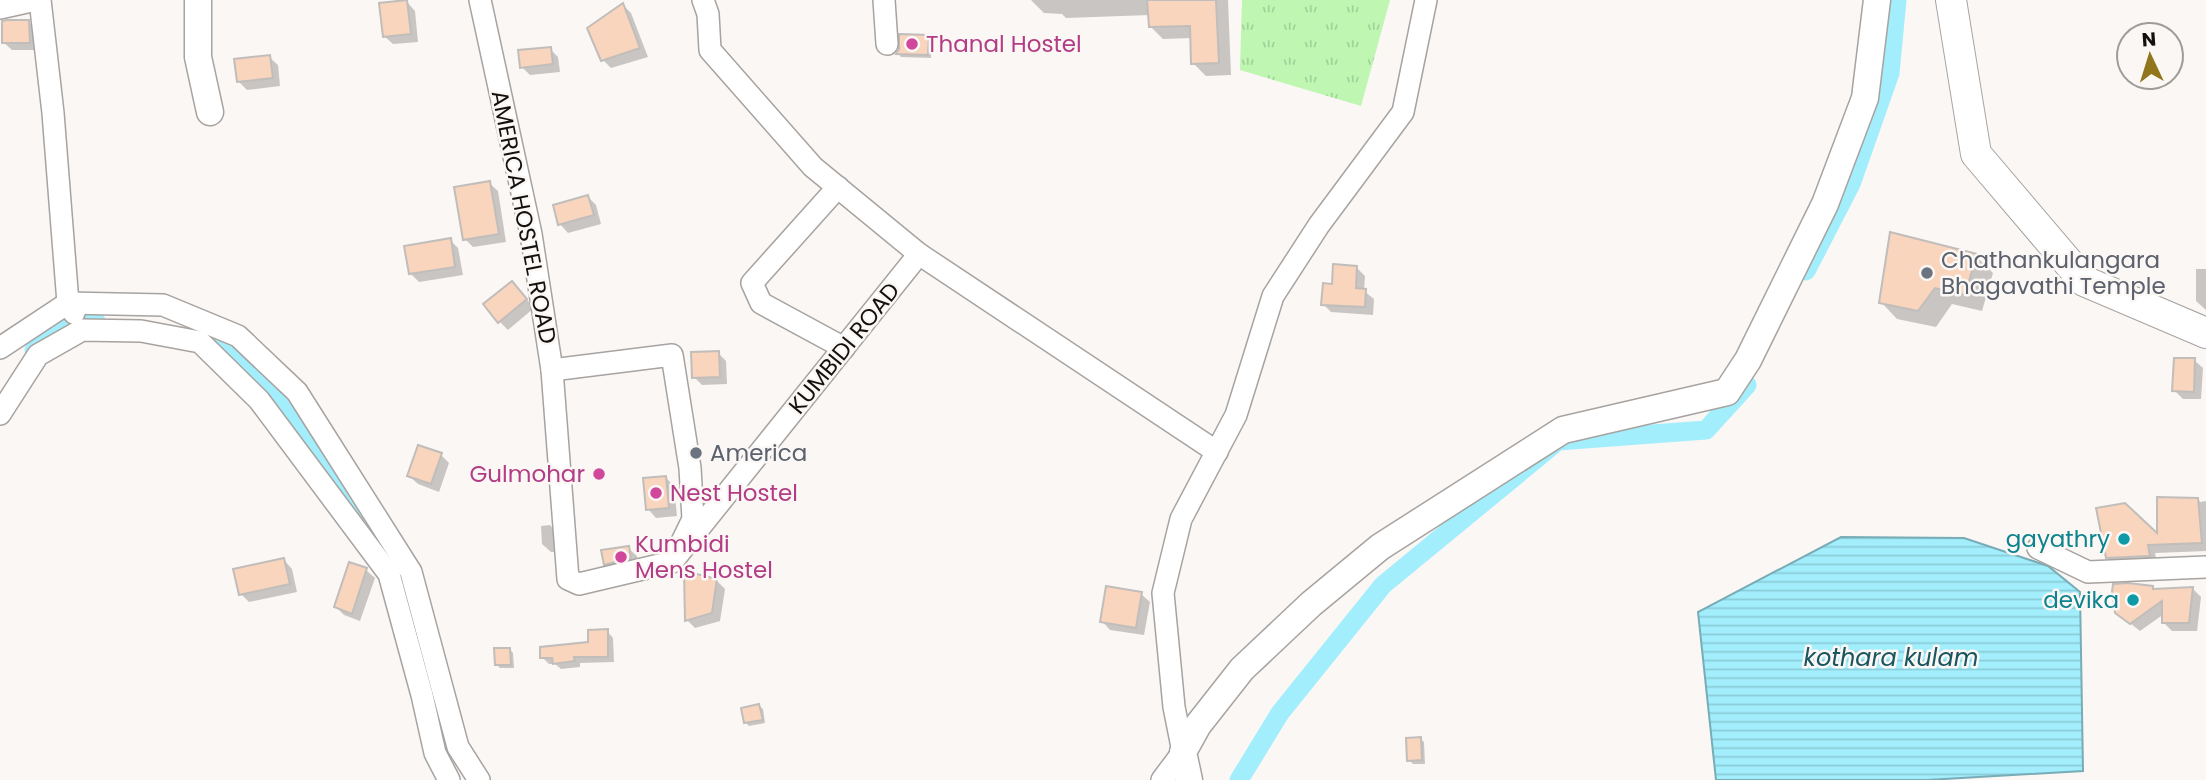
<svg xmlns="http://www.w3.org/2000/svg" width="2206" height="780" font-family="Poppins,sans-serif">
<style>
.park{fill:url(#park-tufts)}
.water{fill:url(#water-rules);stroke:#78acb6;stroke-width:2}
.shadow{fill:#0003}
.lines{fill:none;stroke-linecap:round;stroke-linejoin:round}
.canal{stroke:#a3eefd;stroke-width:19}
.building{fill:#f8d5bc;stroke:#c1bdbb;stroke-width:2}
.minor-casing{stroke:#a7a3a0;stroke-width:24}
.tertiary-casing{stroke:#a7a3a0;stroke-width:29}
.secondary-casing{stroke:#a7a3a0;stroke-width:32}
.minor{stroke:#fff;stroke-width:21}
.tertiary{stroke:#fff;stroke-width:26}
.secondary{stroke:#fff;stroke-width:30}
.hotel-dot{fill:#d1479c;stroke:#fbf7f4;stroke-width:2.5}
.worship-dot{fill:#6b7280;stroke:#fbf7f4;stroke-width:2.5}
.culture-dot{fill:#0f9aa8;stroke:#fbf7f4;stroke-width:2.5}
.labels{text-anchor:middle;stroke-width:5;stroke-linejoin:round;paint-order:stroke}
.hotel-label{font-size:23px;fill:#b23c85;stroke:#fbf7f4;text-anchor:start}
.street-label{font-size:23px;fill:#121110;stroke:#fbf7f4}
.worship-label{font-size:23px;fill:#5b616d;stroke:#fbf7f4;text-anchor:start}
.culture-label{font-size:23px;fill:#0d838f;stroke:#fbf7f4;text-anchor:end}
.water-label{font-size:24px;font-style:italic;fill:#195661;stroke:#fbf7f4}
</style>
<defs>
<pattern id="park-tufts" width="24" height="20" patternUnits="userSpaceOnUse" patternTransform="scale(1.75)"><rect width="24" height="20" fill="#bef6b2"/><path d="M3 7l-1-3M5 7V3M7 7l1-3M15 17l-1-3M17 17v-4M19 17l1-3" fill="none" stroke="#a2d298"/></pattern>
<pattern id="water-rules" width="6" height="5" patternUnits="userSpaceOnUse" patternTransform="scale(1.75)"><rect width="6" height="5" fill="#a3eefd"/><path d="M0 2.5h6" fill="none" stroke="#8bcbd8"/></pattern>
</defs>
<rect width="100%" height="100%" fill="#fbf7f4"/>
<polygon class="park" points="1242,0 1390,0 1361,106 1240,70"/>
<polygon class="water" points="1841,537 1964,538 2048,566 2080,592 2083,771 1927,780 1716,780 1698,612"/>
<g class="shadow">
<polygon points="1031,0 1228,0 1231,75 1206,76 1193,63 1192,38 1163,39 1150,26 1150,15 1066,18 1062,14 1044,13"/>
<polygon points="407,2 415,11 418,42 393,44 384,36"/>
<polygon points="623,5 631,13 648,57 611,68 603,60"/>
<polygon points="28,21 37,30 37,50 12,50 3,42"/>
<polygon points="928,37 932,41 931,58 901,57 898,53"/>
<polygon points="550,49 558,57 560,72 530,75 522,67"/>
<polygon points="269,57 278,65 280,86 247,90 239,82"/>
<polygon points="489,183 498,191 506,242 473,247 465,239"/>
<polygon points="588,197 596,205 601,224 568,233 560,224"/>
<polygon points="1892,235 1976,256 1993,273 1982,311 1952,304 1936,327 1897,319 1881,302"/>
<polygon points="450,240 458,248 463,275 419,282 410,273"/>
<polygon points="1356,267 1365,276 1364,291 1374,299 1373,315 1331,312 1323,304 1333,285"/>
<polygon points="2196,269 2206,269 2206,310 2196,301"/>
<polygon points="520,291 534,308 508,330 500,322"/>
<polygon points="718,353 726,361 727,384 702,385 694,377"/>
<polygon points="2194,360 2203,368 2201,399 2183,399 2174,390"/>
<polygon points="441,455 449,463 439,492 418,484 409,476"/>
<polygon points="666,478 674,486 677,516 656,518 648,509"/>
<polygon points="2198,499 2200,502 2206,501 2206,551 2155,553 2157,564 2116,566 2107,557 2158,537"/>
<polygon points="550,525 558,534 560,552 551,552 542,544 541,526"/>
<polygon points="628,548 637,556 639,566 613,572 605,564"/>
<polygon points="284,560 292,569 297,592 249,602 241,594"/>
<polygon points="366,570 375,578 360,621 344,615 336,607"/>
<polygon points="716,580 725,589 720,621 695,628 687,620"/>
<polygon points="2153,588 2156,591 2193,589 2201,597 2197,631 2172,631 2164,623 2164,614 2140,631 2116,612"/>
<polygon points="1141,594 1150,602 1144,635 1110,630 1102,621"/>
<polygon points="607,631 613,638 614,662 580,663 580,667 561,669 555,664 549,664 542,657 590,643"/>
<polygon points="509,649 513,653 514,668 500,668 497,665"/>
<polygon points="759,706 763,709 765,723 749,726 746,723"/>
<polygon points="1420,739 1424,742 1425,764 1413,764 1409,760"/>
</g>
<g class="lines">
<g class="canal">
<polyline points="1806,271 1851,184 1890,73 1897,0"/>
<polyline points="198,333 216,335 268,388 357,514"/>
<polyline points="34,350 58,331 78,320 96,321"/>
<polyline points="388,555 399,569 424,663 435,691"/>
<polyline points="1239,780 1280,713 1383,585 1558,441 1706,430 1747,385"/>
</g>
</g>
<g class="building">
<polygon points="407,0 411,34 383,37 379,3"/>
<polygon points="1147,0 1216,0 1219,63 1191,64 1190,26 1149,27"/>
<polygon points="623,3 640,48 601,61 587,28"/>
<polygon points="7,20 29,20 30,43 2,43 2,21"/>
<polygon points="899,34 929,35 928,55 896,54 899,49"/>
<polygon points="551,47 553,64 520,68 518,50"/>
<polygon points="270,55 273,78 237,82 234,59"/>
<polygon points="490,181 499,234 463,240 454,187"/>
<polygon points="588,195 594,215 558,225 553,205"/>
<polygon points="1890,232 1977,254 1965,295 1935,288 1918,311 1879,303"/>
<polygon points="451,238 455,267 409,274 404,246"/>
<polygon points="1333,264 1357,266 1356,288 1366,289 1365,307 1321,305 1323,283 1332,284"/>
<polygon points="512,281 527,299 498,323 483,304"/>
<polygon points="719,351 720,377 692,378 691,352"/>
<polygon points="2174,358 2195,358 2194,392 2172,391"/>
<polygon points="418,445 442,453 431,484 407,476"/>
<polygon points="666,476 669,508 646,510 643,478"/>
<polygon points="2157,497 2198,498 2202,543 2148,545 2150,556 2106,558 2096,508 2125,503 2157,533"/>
<polygon points="629,546 631,558 604,565 601,550"/>
<polygon points="284,558 290,584 239,595 233,569"/>
<polygon points="349,562 367,568 352,614 334,607"/>
<polygon points="684,571 717,579 712,613 685,621"/>
<polygon points="2128,583 2153,586 2153,589 2193,587 2189,623 2162,623 2162,601 2130,624 2115,613 2112,592 2113,584"/>
<polygon points="1106,586 1142,592 1136,628 1100,622"/>
<polygon points="608,629 608,657 574,657 575,661 553,664 552,658 540,658 540,647 588,642 588,630"/>
<polygon points="494,648 510,648 511,665 495,665"/>
<polygon points="759,704 763,720 744,723 741,708"/>
<polygon points="1421,737 1422,760 1407,761 1406,738"/>
</g>
<g class="lines">
<g class="minor-casing">
<g id="minor">
<polyline points="40,0 53,113 68,303 74,313"/>
<polyline points="480,0 531,234 552,370 672,355 690,468 693,519 672,562 919,254"/>
<polyline points="703,0 708,14 710,50 813,167 919,254 1217,452"/>
<polyline points="884,0 887,44"/>
<polyline points="0,8 36,0"/>
<polyline points="838,187 752,283 761,303 844,348"/>
<polyline points="0,348 68,303 163,305 238,336 297,392 411,572 458,747 479,780"/>
<polyline points="552,370 568,579 579,584 672,562"/>
<polyline points="0,414 38,355 82,330 141,331 200,342 259,400 389,574 422,695 435,753 449,780"/>
<polyline points="2038,548 2088,572 2206,567"/>
<polyline points="1162,780 1183,752 1174,707 1163,593 1181,519 1236,415 1273,296 1319,225 1403,112 1426,0"/>
</g>
</g>
<g class="tertiary-casing">
<g id="tertiary">
<polyline points="198,0 198,57 210,112"/>
<polyline points="1189,780 1183,752 1198,725 1242,669 1311,604 1380,547 1563,430 1727,392 1748,360 1825,204 1865,98 1877,0"/>
</g>
</g>
<g class="secondary-casing">
<polyline id="secondary" points="1951,0 1976,154 2084,281 2206,333"/>
</g>
<use href="#minor" class="minor"/>
<use href="#tertiary" class="tertiary"/>
<use href="#secondary" class="secondary"/>
</g>
<g class="hotel-dot">
<circle cx="912" cy="44" r="7"/>
<circle cx="599" cy="474" r="7"/>
<circle cx="656" cy="493" r="7"/>
<circle cx="621" cy="557" r="7"/>
</g>
<g class="worship-dot">
<circle cx="1927" cy="273" r="7"/>
<circle cx="696" cy="453" r="7"/>
</g>
<g class="culture-dot">
<circle cx="2124" cy="539" r="7"/>
<circle cx="2133" cy="600" r="7"/>
</g>
<g class="labels">
<g class="hotel-label">
<text x="926" y="52">Thanal Hostel</text>
<text x="585" y="482" text-anchor="end">Gulmohar</text>
<text x="670" y="501">Nest Hostel</text>
<text x="635" y="552">Kumbidi<tspan x="635" dy="26">Mens Hostel</tspan></text>
</g>
<g class="street-label">
<text transform="translate(524 217) rotate(79)" y="8">AMERICA HOSTEL ROAD</text>
<text transform="translate(844 348) rotate(-51)" y="8">KUMBIDI ROAD</text>
</g>
<g class="worship-label">
<text x="1941" y="268">Chathankulangara<tspan x="1941" dy="26">Bhagavathi Temple</tspan></text>
<text x="710" y="461">America</text>
</g>
<g class="culture-label">
<text x="2110" y="547">gayathry</text>
<text x="2119" y="608">devika</text>
</g>
<g class="water-label">
<text x="1891" y="666">kothara kulam</text>
</g>
</g>
<g transform="translate(2150 56) rotate(356)"><circle r="33" fill="#fbf7f4" stroke="#9e9b99" stroke-width="2"/>
<path d="M0-5L12 26L0 18L-12 26Z" fill="#92761c"/>
<text y="-10" font-size="19" font-weight="bold" text-anchor="middle" fill="#121110">N</text>
</g>
</svg>
